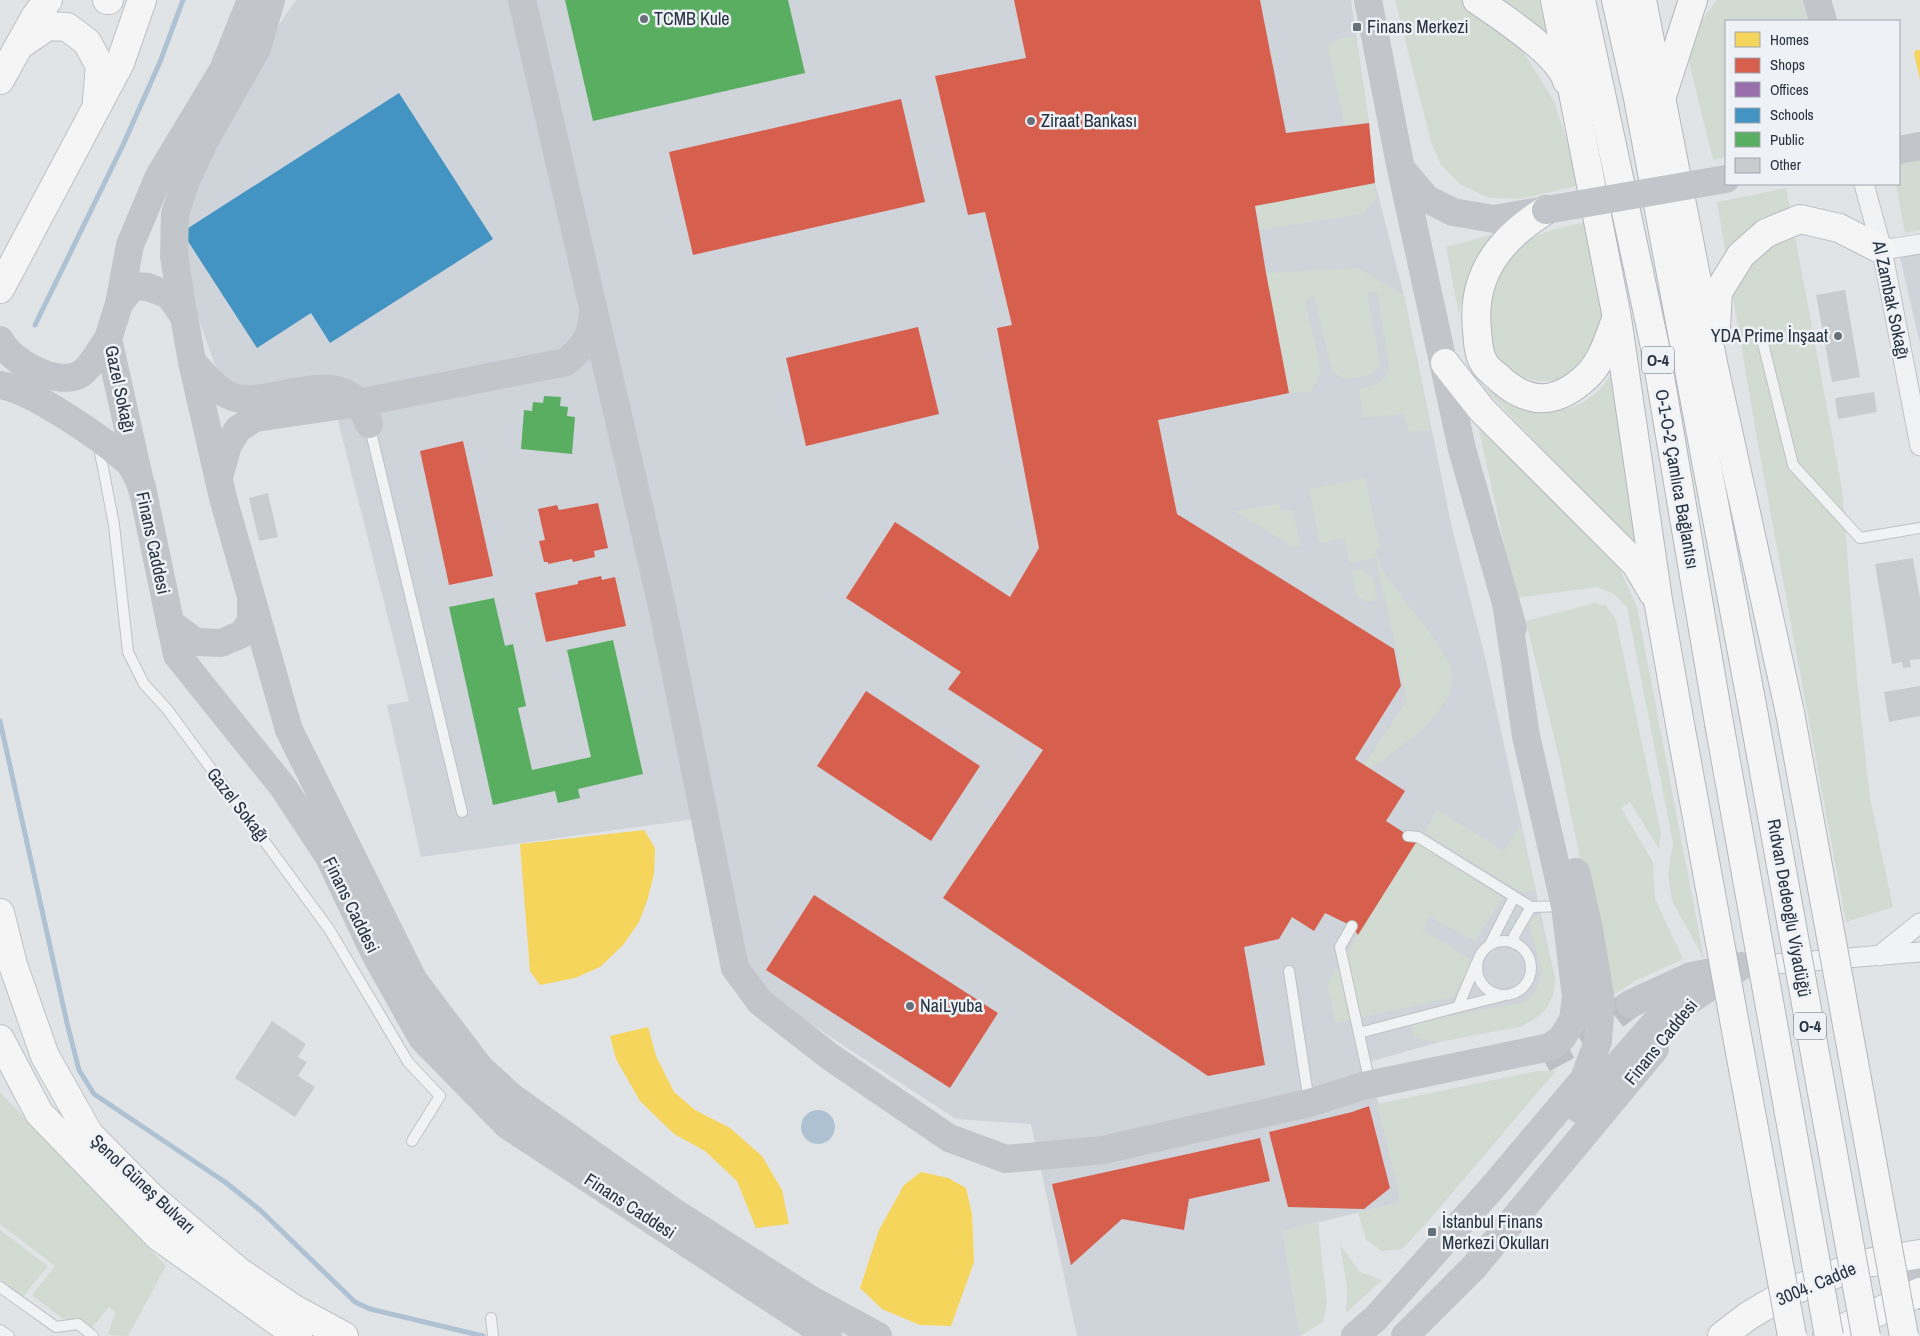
<svg xmlns="http://www.w3.org/2000/svg" width="1920" height="1336" font-family="'Archivo Narrow',sans-serif">
<style>
.built{fill:#cfd3da}
.green{fill:#d2dbd2}
.water{fill:#aec2d3}
.homes{fill:#f6d55c}
.shops{fill:#d6604d}
.offices{fill:#9970ab}
.schools{fill:#4393c3}
.public{fill:#5aae61}
.lines{fill:none;stroke-linecap:round;stroke-linejoin:round}
.stream{stroke:#aec2d3;stroke-width:5}
.building{fill:#c9cccf}
.secondary-tunnel{stroke:#bcc0c6;stroke-width:28;stroke-dasharray:28 14;stroke-linecap:butt}
.lane-casing{stroke:#bfc2c5;stroke-width:12}
.street-casing{stroke:#bfc2c5;stroke-width:21}
.primary-casing{stroke:#bdc1c5;stroke-width:30}
.highway-casing{stroke:#b3b7bc;stroke-width:30}
.lane{stroke:#f1f2f3;stroke-width:10}
.street{stroke:#f1f2f3;stroke-width:19}
.secondary{stroke:#c2c5c9;stroke-width:28}
.primary{stroke:#f5f5f6;stroke-width:28}
.highway{stroke:#f5f5f6;stroke-width:28}
.highway-bridge-casing{stroke:#b3b7bc;stroke-width:30;stroke-linecap:butt}
.secondary-bridge{stroke:#c2c5c9;stroke-width:28}
.highway-bridge{stroke:#f5f5f6;stroke-width:28}
.poi-dot{fill:#68707a;stroke:#eef2f6;stroke-width:2}
.labels{text-anchor:middle;stroke-width:5;stroke-linejoin:round;paint-order:stroke}
.shield{fill:#eef2f6;stroke:#636c77;stroke-width:1}
.shield-label{font-size:16px;font-weight:bold;fill:#273240}
.poi-label{font-size:18px;fill:#273240;stroke:#eef2f6;text-anchor:start}
.street-label{font-size:18px;fill:#273240;stroke:#eef2f6}
</style>
<rect width="100%" height="100%" fill="#e1e4e7"/>
<g class="built">
<polygon points="296,0 1351,0 1369,123 1375,183 1404,295 1452,528 1485,657 1555,979 1553,995 1546,1009 1536,1018 1522,1026 1439,1042 1369,1062 1401,1202 1283,1231 1300,1336 1077,1336 1031,1124 956,1119 774,1000 745,972 709,817 421,857 387,705 409,701 327,377 226,396 177,258 185,196 272,35"/>
<polygon points="1920,253 1920,344 1900,257"/>
</g>
<g class="green">
<polygon points="1395,0 1464,0 1524,53 1554,101 1581,185 1521,199 1490,198 1461,185 1441,165 1431,142"/>
<polygon points="1498,0 1539,0 1549,39"/>
<polygon points="1717,0 1802,0 1808,21 1726,21 1726,157 1713,160 1689,62 1700,23"/>
<polygon points="1356,36 1369,123 1345,126 1327,45 1341,38"/>
<polygon points="1920,158 1920,230 1905,233 1896,184 1899,184 1899,162"/>
<polygon points="1375,183 1376,199 1363,214 1259,230 1255,206"/>
<polygon points="1786,188 1842,488 1857,679 1870,798 1893,907 1846,922 1757,439 1717,202"/>
<path d="M 1585,222 C 1592,258 1606,298 1601,334 C 1599,346 1586,361 1577,368 C 1574,371 1570,376 1566,377 C 1540,389 1502,375 1493,348 C 1479,310 1495,255 1534,237 C 1549,229 1568,227 1585,222 Z"/>
<path d="M 1494,234 C 1475,262 1465,281 1459,315 L 1446,247 Z"/>
<path d="M 1358,268 L 1404,295 L 1431,430 L 1409,432 L 1404,414 L 1363,418 L 1359,389 C 1374,385 1387,384 1389,366 L 1377,291 L 1367,293 L 1380,366 L 1371,375 L 1344,379 L 1332,371 L 1314,297 L 1305,300 L 1321,371 L 1311,392 L 1289,393 L 1266,273 Z"/>
<path d="M 1614,371 L 1638,547 L 1482,386 C 1519,407 1560,425 1597,392 C 1603,387 1608,378 1614,371 Z"/>
<polygon points="1477,421 1618,565 1637,607 1704,959 1672,901 1668,873 1673,843 1627,607 1614,594 1597,587 1516,598"/>
<path d="M 1365,478 L 1380,548 L 1375,549 C 1378,567 1392,584 1403,598 C 1417,617 1446,649 1452,671 C 1461,709 1392,754 1366,771 L 1363,766 L 1407,700 L 1376,558 L 1349,563 L 1344,538 L 1320,543 L 1309,489 Z"/>
<polygon points="1279,504 1281,511 1293,510 1300,546 1295,548 1234,511"/>
<path d="M 1363,570 C 1374,576 1375,583 1377,595 L 1374,600 L 1368,602 L 1357,596 L 1351,571 Z"/>
<polygon points="1595,603 1606,606 1616,620 1661,833 1659,849 1630,802 1621,808 1653,862 1655,899 1683,959 1635,981 1609,998 1560,762 1526,621"/>
<polygon points="1437,810 1504,851 1520,825 1536,890 1523,893 1424,832"/>
<polygon points="1416,842 1503,898 1475,941 1430,917 1422,929 1470,959 1471,965 1454,997 1336,1023 1327,984"/>
<polygon points="1539,914 1555,979 1553,995 1546,1009 1536,1018 1522,1026 1439,1042 1413,1037 1411,1023 1521,1003 1535,993 1542,972 1528,922"/>
<polygon points="1537,1071 1556,1071 1424,1226 1402,1249 1382,1251 1366,1240 1358,1213 1401,1202 1377,1104"/>
<polygon points="0,1092 166,1266 128,1336 108,1335 115,1312 109,1307 85,1336 32,1295 55,1266 0,1224"/>
<polygon points="1318,1222 1327,1303 1323,1322 1300,1336 1283,1231"/>
<polygon points="0,1230 48,1266 23,1297 0,1279"/>
<polygon points="1340,1245 1360,1272 1382,1280 1346,1313 1347,1287"/>
</g>
<circle class="water" cx="818" cy="1127" r="17"/>
<g class="homes">
<polygon points="1916,50 1920,50 1920,80 1914,53"/>
<polygon points="644,830 655,848 654,874 648,898 639,922 623,945 600,967 575,978 540,985 530,971 520,844"/>
<polygon points="648,1027 656,1056 674,1092 695,1110 730,1128 762,1156 782,1190 789,1224 756,1228 737,1181 705,1151 674,1134 640,1101 616,1059 610,1036"/>
<polygon points="921,1172 948,1178 966,1188 972,1214 974,1262 951,1326 920,1325 882,1309 860,1288 879,1230 904,1185"/>
</g>
<g class="shops">
<polygon points="1014,0 1260,0 1286,133 1369,123 1375,183 1255,206 1266,273 1289,393 1158,420 1177,514 1394,649 1401,686 1355,759 1405,791 1386,821 1417,841 1358,935 1352,926 1325,913 1314,931 1292,917 1279,939 1244,947 1265,1065 1208,1076 943,898 1043,750 948,689 961,672 846,598 895,522 1010,597 1039,548 997,328 1012,325 985,212 968,215 935,76 1026,58"/>
<polygon points="901,99 925,202 693,255 669,152"/>
<polygon points="918,327 939,414 806,446 786,358"/>
<polygon points="463,441 493,576 449,585 420,451"/>
<polygon points="598,503 608,548 594,551 595,557 573,562 572,559 548,564 548,562 544,562 539,541 545,540 538,509 557,505 559,510"/>
<polygon points="601,576 602,580 615,577 626,626 546,642 535,593 578,584 578,581"/>
<polygon points="866,691 980,766 931,841 817,766"/>
<polygon points="814,895 998,1013 950,1088 766,970"/>
<polygon points="1369,1106 1390,1188 1364,1209 1288,1207 1269,1132 1352,1112"/>
<polygon points="1260,1138 1270,1181 1189,1199 1184,1230 1122,1219 1071,1265 1052,1184"/>
</g>
<polygon class="offices" points="598,0 705,0 695,16 622,32 604,21"/>
<polygon class="schools" points="399,93 493,239 330,343 311,313 257,348 182,232"/>
<g class="public">
<polygon points="565,0 788,0 805,73 593,121"/>
<polygon points="544,396 561,397 560,406 568,407 567,416 575,417 572,454 521,449 524,410 532,411 533,402 543,403"/>
<polygon points="494,598 505,646 513,644 526,706 518,708 532,770 591,757 567,650 613,640 643,774 578,789 580,798 558,803 555,791 493,805 449,607"/>
</g>
<g class="lines">
<g class="stream">
<polyline points="35,325 123,145 160,62 183,0"/>
<polyline points="0,721 67,1023 79,1070 94,1094 225,1182 260,1210 355,1302 370,1309 483,1336"/>
</g>
</g>
<g class="building">
<polygon points="1845,290 1860,377 1832,382 1816,295"/>
<polygon points="1874,392 1877,412 1838,419 1835,398"/>
<polygon points="268,493 278,537 259,541 249,498"/>
<polygon points="1913,558 1920,598 1920,659 1910,660 1911,667 1903,668 1902,662 1892,664 1875,564"/>
<polygon points="1920,686 1920,716 1889,722 1884,692"/>
<polygon points="272,1021 306,1044 298,1057 307,1062 298,1076 315,1087 295,1117 235,1078"/>
</g>
<g class="lines">
<polyline class="secondary-tunnel" points="1543,1059 1596,1030 1630,1004"/>
<g class="lane-casing">
<g id="lane">
<polyline points="1761,335 1793,465 1860,538 1920,528"/>
<polyline points="369,424 462,812"/>
<polyline points="99,447 114,525 128,652 144,684 167,709 329,929 408,1062 440,1096 412,1141"/>
<polyline points="1408,836 1418,837 1531,907 1565,906"/>
<polyline points="1352,926 1340,947 1370,1084"/>
<circle cx="1504" cy="968" r="27"/>
<polyline points="1515,944 1514,936 1531,907"/>
<polyline points="1489,946 1514,897"/>
<polyline points="1476,964 1458,1007 1502,996"/>
<polyline points="1289,971 1309,1102"/>
<polyline points="1359,1033 1458,1007"/>
<polyline points="0,1287 56,1327 78,1324 93,1336"/>
<polyline points="491,1318 493,1336"/>
<polyline points="0,1330 9,1336"/>
</g>
</g>
<g class="street-casing">
<g id="street">
<polyline points="1864,184 1882,250 1920,446"/>
<polyline points="1882,250 1920,244"/>
<polyline points="1879,956 1920,923"/>
<polyline points="1750,966 1920,952"/>
</g>
</g>
<g class="primary-casing">
<g id="primary">
<polyline points="107,0 109,0"/>
<polyline points="20,45 48,26 67,27 87,42 100,66 97,100"/>
<polyline points="0,80 35,17 48,0"/>
<polyline points="0,289 120,63 142,0"/>
<polyline points="0,913 13,965 45,1056 89,1134 152,1198 238,1271 294,1309 344,1336"/>
<polyline points="0,1039 39,1113 158,1236 298,1336"/>
<polyline points="1722,1336 1748,1316 1789,1292 1861,1264 1920,1254"/>
<polyline points="1827,1336 1920,1292"/>
</g>
</g>
<g class="highway-casing">
<g id="highway">
<path d="M 1477,0 C 1501,16 1559,54 1567,81"/>
<polyline points="1555,0 1617,318 1658,600 1681,730"/>
<polyline points="1581,0 1655,347 1719,723"/>
<polyline points="1616,0 1638,98 1754,716"/>
<polyline points="1642,0 1713,363 1790,713"/>
<polyline points="1663,93 1693,0"/>
<path d="M 1546,210 C 1501,238 1471,274 1477,330 C 1478,341 1478,354 1484,363 C 1487,369 1495,374 1500,379 C 1530,406 1558,404 1587,376 C 1602,362 1609,338 1616,319"/>
<polyline points="1716,327 1718,292 1741,255 1766,233 1800,219 1839,228 1882,250"/>
<polyline points="1445,363 1482,410 1636,564 1653,593"/>
</g>
</g>
<use href="#lane" class="lane"/>
<use href="#street" class="street"/>
<g class="secondary">
<polyline points="522,0 662,606 735,968 760,1002 829,1056 949,1138 1006,1159 1103,1150 1309,1103 1363,1086 1550,1047 1562,1038 1573,1020 1576,997 1565,906 1526,736 1507,609"/>
<polyline points="1368,0 1401,169 1462,449 1513,628"/>
<polyline points="1817,0 1823,21"/>
<polyline points="1899,150 1920,146"/>
<polyline points="1404,172 1427,199 1453,212 1494,219 1546,210"/>
<polyline points="119,304 130,245 159,176 223,70 251,0"/>
<polyline points="183,314 174,256 175,214 186,181 203,144 257,48 271,0"/>
<path d="M 0,340 C 11,362 59,389 82,373 C 92,366 100,349 108,339"/>
<path d="M 192,362 C 204,374 219,394 236,398 C 272,406 330,370 358,403 C 363,409 366,417 369,424"/>
<path d="M 0,385 C 31,389 106,441 129,463 C 135,469 138,480 142,487 L 177,655 L 283,787 L 329,857 L 375,954 L 422,1038 L 507,1125 L 828,1336"/>
<path d="M 219,477 L 228,445 L 238,429 L 255,418 L 358,403 L 566,362 C 586,345 591,338 593,311"/>
<polyline points="141,486 108,339 119,304 133,286 148,287 169,295 184,316 192,362 223,498 289,730 414,981 480,1068 513,1098 671,1210 810,1299 878,1336"/>
<polyline points="170,623 196,642 221,643 242,634 251,621 251,602"/>
<polyline points="1630,1004 1691,976 1728,969"/>
<polyline points="1579,1109 1654,1024 1741,966"/>
<polyline points="1903,1258 1915,1271 1920,1296"/>
<polyline points="1355,1336 1375,1319 1492,1188 1584,1079 1598,1041 1601,1002 1589,929 1576,872"/>
<polyline points="1405,1336 1474,1267 1655,1049"/>
</g>
<use href="#primary" class="primary"/>
<use href="#highway" class="highway"/>
<g class="highway-bridge-casing">
<g id="highway-bridge">
<polyline points="1790,713 1904,1336"/>
<polyline points="1754,716 1866,1336"/>
<polyline points="1719,723 1829,1336"/>
<polyline points="1681,730 1792,1336"/>
</g>
</g>
<polyline class="secondary-bridge" points="1546,210 1726,179"/>
<use href="#highway-bridge" class="highway-bridge"/>
</g>
<g class="poi-dot">
<circle cx="644" cy="19" r="5"/>
<rect x="1352" y="22" width="10" height="10" rx="2.5"/>
<circle cx="1031" cy="121" r="5"/>
<circle cx="1838" cy="336" r="5"/>
<circle cx="910" cy="1006" r="5"/>
<rect x="1427" y="1227" width="10" height="10" rx="2.5"/>
</g>
<g class="labels">
<g class="shield">
<rect x="1642" y="346.5" width="32" height="27" rx="4"/>
<rect x="1794" y="1012.5" width="32" height="27" rx="4"/>
</g>
<g class="shield-label">
<text x="1658" y="366">O-4</text>
<text x="1810" y="1032">O-4</text>
</g>
<g class="poi-label">
<text x="654" y="25">TCMB Kule</text>
<text x="1367" y="33">Finans Merkezi</text>
<text x="1041" y="127">Ziraat Bankası</text>
<text x="1828" y="342" text-anchor="end">YDA Prime İnşaat</text>
<text x="920" y="1012">NaiLyuba</text>
<text x="1442" y="1228">İstanbul Finans<tspan x="1442" dy="21">Merkezi Okulları</tspan></text>
</g>
<g class="street-label">
<text transform="translate(1891 300) rotate(78)" y="6">Al Zambak Sokağı</text>
<text transform="translate(120 389) rotate(78)" y="6">Gazel Sokağı</text>
<text transform="translate(1677 479) rotate(80)" y="6">O-1-O-2 Çamlıca Bağlantısı</text>
<text transform="translate(153 543) rotate(78)" y="6">Finans Caddesi</text>
<text transform="translate(238 805) rotate(52)" y="6">Gazel Sokağı</text>
<text transform="translate(351 905) rotate(64)" y="6">Finans Caddesi</text>
<text transform="translate(1789 908) rotate(80)" y="6">Rıdvan Dedeoğlu Viyadüğü</text>
<text transform="translate(1661 1042) rotate(-51)" y="6">Finans Caddesi</text>
<text transform="translate(143 1184) rotate(43)" y="6">Şenol Güneş Bulvarı</text>
<text transform="translate(630 1206) rotate(33)" y="6">Finans Caddesi</text>
<text transform="translate(1816 1284) rotate(-23)" y="6">3004. Cadde</text>
</g>
</g>
<rect x="1725" y="20" width="175" height="165" fill="#eef2f6" stroke="#9ea5ad"/>
<rect x="1735" y="32" width="25" height="15" fill="#f6d55c" stroke="#9ea5ad"/>
<text x="1770" y="45" font-size="15" fill="#273240">Homes</text>
<rect x="1735" y="58" width="25" height="15" fill="#d6604d" stroke="#9ea5ad"/>
<text x="1770" y="70" font-size="15" fill="#273240">Shops</text>
<rect x="1735" y="82" width="25" height="15" fill="#9970ab" stroke="#9ea5ad"/>
<text x="1770" y="95" font-size="15" fill="#273240">Offices</text>
<rect x="1735" y="108" width="25" height="15" fill="#4393c3" stroke="#9ea5ad"/>
<text x="1770" y="120" font-size="15" fill="#273240">Schools</text>
<rect x="1735" y="132" width="25" height="15" fill="#5aae61" stroke="#9ea5ad"/>
<text x="1770" y="145" font-size="15" fill="#273240">Public</text>
<rect x="1735" y="158" width="25" height="15" fill="#c9cccf" stroke="#9ea5ad"/>
<text x="1770" y="170" font-size="15" fill="#273240">Other</text>
</svg>
